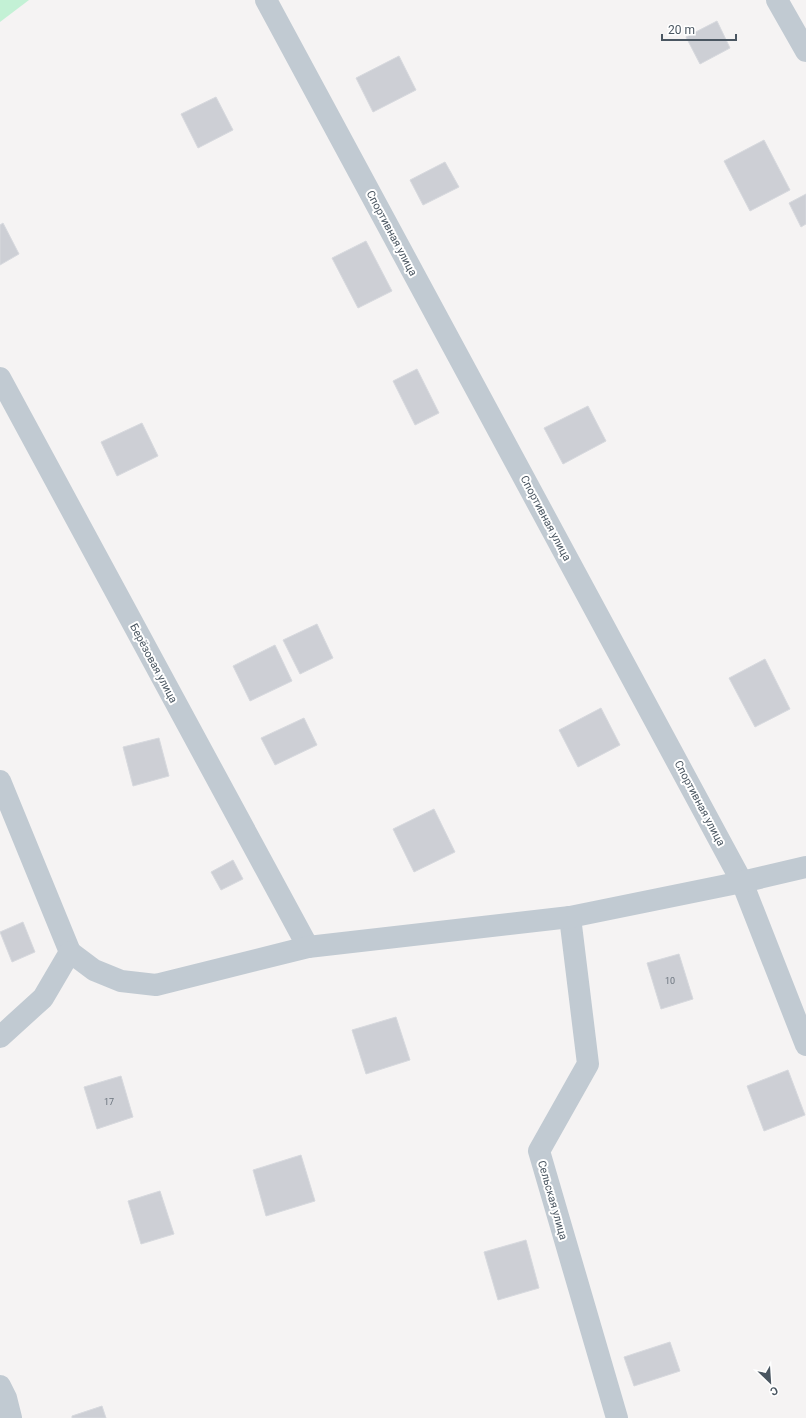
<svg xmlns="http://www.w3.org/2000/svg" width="806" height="1418" font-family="Roboto,sans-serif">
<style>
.green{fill:#c3f1d5}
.building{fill:#cdcfd5;stroke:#d7d9de}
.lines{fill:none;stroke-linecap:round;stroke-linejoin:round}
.minor{stroke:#c1cad2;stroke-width:22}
.labels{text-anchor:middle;stroke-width:4;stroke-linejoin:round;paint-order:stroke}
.number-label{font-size:9px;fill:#6b747e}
.street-label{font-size:11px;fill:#4a5661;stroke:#fff}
</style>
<rect width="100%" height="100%" fill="#f5f3f3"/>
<polygon class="green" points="0,0 29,0 0,22"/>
<g class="building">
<polygon points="717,21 730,48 700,64 686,37"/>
<polygon points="399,56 416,90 373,112 356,78"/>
<polygon points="216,97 233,130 198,148 181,114"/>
<polygon points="764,140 790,190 750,211 724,161"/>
<polygon points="445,162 459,187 423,205 410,180"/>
<polygon points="806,194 806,224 801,227 789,203"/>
<polygon points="3,223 19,254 0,265 0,225"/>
<polygon points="366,241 392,291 358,308 332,258"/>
<polygon points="417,369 439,413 415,425 393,381"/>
<polygon points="588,406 606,441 563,464 544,428"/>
<polygon points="142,423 158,456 117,476 101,442"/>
<polygon points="317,624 333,658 300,674 283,640"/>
<polygon points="275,645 292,681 250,701 233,666"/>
<polygon points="765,659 790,709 755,727 729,678"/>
<polygon points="601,708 620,745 578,767 559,730"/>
<polygon points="304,718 317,745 275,765 261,738"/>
<polygon points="159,738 169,776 133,786 123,747"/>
<polygon points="434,809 455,852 414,872 393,829"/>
<polygon points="233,860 243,879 221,890 211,872"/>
<polygon points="23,922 35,952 12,962 0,932"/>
<polygon points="679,954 693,999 661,1009 647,963"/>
<polygon points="396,1017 410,1060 366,1074 352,1030"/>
<polygon points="788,1070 805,1115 764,1131 747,1086"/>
<polygon points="121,1076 133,1117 97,1129 84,1087"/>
<polygon points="301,1155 315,1201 266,1216 253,1170"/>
<polygon points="160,1191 174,1234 141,1244 128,1201"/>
<polygon points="526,1240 539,1288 498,1300 484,1252"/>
<polygon points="670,1342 680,1371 634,1386 624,1357"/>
<polygon points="102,1406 106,1418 72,1418 72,1416"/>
</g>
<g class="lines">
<g class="minor">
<polyline points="266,0 742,882 806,1045"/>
<polyline points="777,0 806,51"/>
<polyline points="0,378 308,947"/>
<polyline points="0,781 70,952"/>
<polyline points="570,917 588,1064 539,1151 617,1418"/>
<polyline points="0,1037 43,998 70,952 94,970 121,981 156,985 308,947 570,917 742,882 806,867"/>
<polyline points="0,1386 6,1398 11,1418"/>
</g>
</g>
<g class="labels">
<g class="number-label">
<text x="670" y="984">10</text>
<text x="109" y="1105">17</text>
</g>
<g class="street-label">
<text transform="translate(392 233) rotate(62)" y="4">Спортивная улица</text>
<text transform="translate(546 518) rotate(62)" y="4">Спортивная улица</text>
<text transform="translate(154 663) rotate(62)" y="4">Берёзовая улица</text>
<text transform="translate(700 803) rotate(62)" y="4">Спортивная улица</text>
<text transform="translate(553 1200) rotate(74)" y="4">Сельская улица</text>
</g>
</g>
<g transform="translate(770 1382) rotate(155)" stroke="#ffffff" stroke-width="3" paint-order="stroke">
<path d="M0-3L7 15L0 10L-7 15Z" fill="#4a5661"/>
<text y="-6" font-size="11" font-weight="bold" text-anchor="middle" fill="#4a5661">С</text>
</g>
<path d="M662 34v6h74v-6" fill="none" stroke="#4a5661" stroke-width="2"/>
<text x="668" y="34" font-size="12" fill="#4a5661" stroke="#ffffff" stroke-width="3" paint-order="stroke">20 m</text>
</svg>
